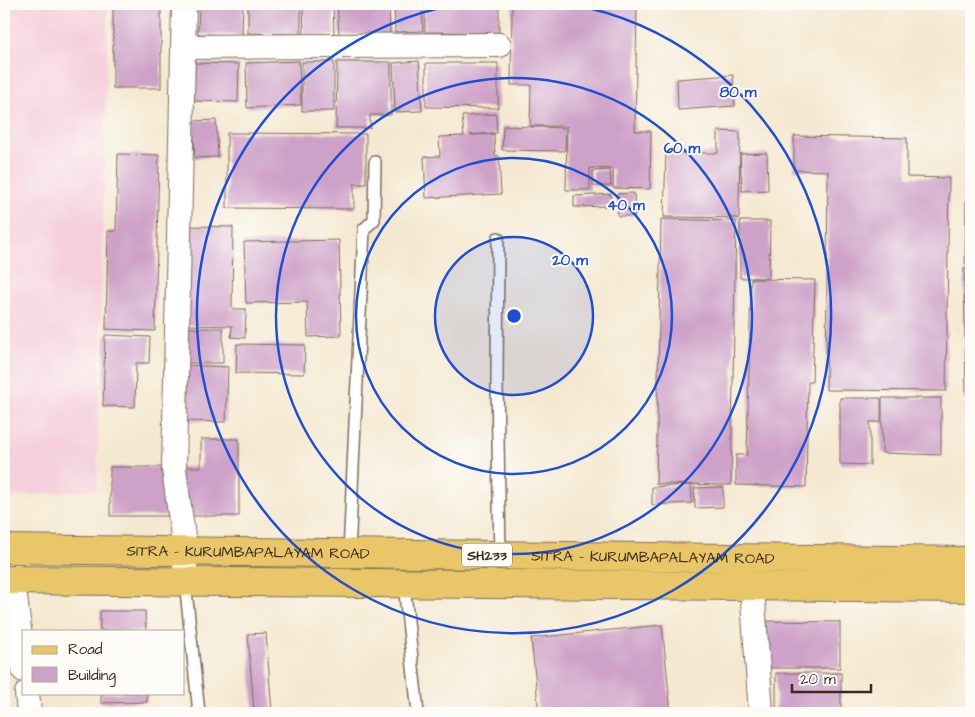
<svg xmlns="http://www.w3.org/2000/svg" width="975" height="717" font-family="'Architects Daughter',sans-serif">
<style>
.built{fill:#f5cfdb}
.building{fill:#cea1c8}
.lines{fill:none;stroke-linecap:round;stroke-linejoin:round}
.service-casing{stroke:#7c6c5c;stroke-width:14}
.minor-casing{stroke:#7c6c5c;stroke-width:26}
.primary-casing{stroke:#7c6c5c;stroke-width:30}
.service{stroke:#fff;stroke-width:11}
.minor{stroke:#fff;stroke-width:24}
.primary{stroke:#e9c769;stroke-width:28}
.ring{fill:none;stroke:#1d4ed8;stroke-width:2.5}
.labels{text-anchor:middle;stroke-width:4;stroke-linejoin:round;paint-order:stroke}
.shield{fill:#fdfcf7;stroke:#75695f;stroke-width:1}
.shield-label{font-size:14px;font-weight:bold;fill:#3b2a1e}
.street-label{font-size:15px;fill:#3b2a1e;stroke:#fdfcf7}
.centre{fill:#1d4ed8;stroke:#fdfcf7;stroke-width:2.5}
.ring-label{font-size:15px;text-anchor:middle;font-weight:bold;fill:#1d4ed8;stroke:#fdfcf7;stroke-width:4;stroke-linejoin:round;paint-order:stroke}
</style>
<rect width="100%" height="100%" fill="#fdfcf7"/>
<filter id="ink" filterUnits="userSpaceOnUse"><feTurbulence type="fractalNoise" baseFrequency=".02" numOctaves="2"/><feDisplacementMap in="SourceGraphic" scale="10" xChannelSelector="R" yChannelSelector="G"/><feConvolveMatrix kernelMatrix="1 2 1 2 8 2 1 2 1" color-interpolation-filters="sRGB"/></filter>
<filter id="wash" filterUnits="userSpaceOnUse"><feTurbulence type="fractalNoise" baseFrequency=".0096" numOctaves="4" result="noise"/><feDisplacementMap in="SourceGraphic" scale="20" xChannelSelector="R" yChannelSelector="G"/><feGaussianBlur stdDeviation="1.12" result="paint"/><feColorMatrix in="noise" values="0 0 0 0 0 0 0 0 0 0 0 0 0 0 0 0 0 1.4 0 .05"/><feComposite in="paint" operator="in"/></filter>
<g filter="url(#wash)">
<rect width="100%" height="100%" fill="#f4e8d0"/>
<polygon class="built" points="4,4 108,4 97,490 4,497"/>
<g id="blocks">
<g class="building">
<rect x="113" y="4" width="48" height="84"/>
<polygon points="199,4 243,4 242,35 198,34"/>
<polygon points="248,4 301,4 301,34 248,33"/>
<polygon points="303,4 333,4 334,35 304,36"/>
<polygon points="337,4 389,4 390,33 339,35"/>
<polygon points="394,4 422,4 423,31 395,32"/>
<polygon points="425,4 499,4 499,33 425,32"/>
<polygon points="512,4 637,4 635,131 651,131 650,189 613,188 613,169 590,168 590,190 566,190 567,126 530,126 531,85 511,85"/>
<polygon points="299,61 301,105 247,108 246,63"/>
<polygon points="419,61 422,111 395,112 393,63"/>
<rect x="302" y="62" width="32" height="49"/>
<polygon points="337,62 391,62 391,115 370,115 370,128 336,128"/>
<polygon points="195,63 239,64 238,102 194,101"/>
<polygon points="426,63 498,63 498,108 426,107"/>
<polygon points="733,75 735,106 678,110 677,79"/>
<polygon points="496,114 497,133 470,135 494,134 495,156 499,156 501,194 426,198 424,157 440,156 439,137 464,136 462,116"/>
<polygon points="216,120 218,157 195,158 193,121"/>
<polygon points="503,126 566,128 565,151 502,150"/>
<polygon points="718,131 740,132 739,218 664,217 666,153 718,153"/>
<polygon points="227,133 366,134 366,184 354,184 354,209 227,208"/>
<polygon points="794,136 907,138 907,177 949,178 946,391 826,390 828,171 794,170"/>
<polygon points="767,153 768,190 742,191 740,154"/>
<polygon points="118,154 159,155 155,331 106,329 108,231 116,231"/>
<polygon points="610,170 611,186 593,186 593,171"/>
<polygon points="634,193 635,216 618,216 617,194"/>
<polygon points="611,194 611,206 574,207 574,196"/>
<polygon points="966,198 971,198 971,263 965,263"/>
<polygon points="661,219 736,221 731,485 656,484"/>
<polygon points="740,221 770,221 769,278 740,278"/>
<polygon points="189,226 233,227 232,309 246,309 245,338 231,337 232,326 187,325"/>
<polygon points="339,240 341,336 308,337 307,302 246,303 244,242"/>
<polygon points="964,269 971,269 971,394 966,394"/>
<polygon points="751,279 815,280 812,382 808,382 806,487 736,485 736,455 747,455"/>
<polygon points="187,328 223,328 223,363 186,363"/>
<polygon points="105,335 150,337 149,363 136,363 135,407 103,406"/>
<polygon points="237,344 305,345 304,374 236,373"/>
<polygon points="185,365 228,367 226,422 183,421"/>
<polygon points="840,398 881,398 881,422 870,422 870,465 840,464"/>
<polygon points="882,398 941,398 941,455 882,453"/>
<polygon points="201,439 239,439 239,516 110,516 110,467 201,467"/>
<polygon points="691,485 692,503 652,505 652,487"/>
<polygon points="723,487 723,507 695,508 694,488"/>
<polygon points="100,611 145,611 146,631 100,631"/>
<polygon points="763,621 840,622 840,668 763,668"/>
<polygon points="662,625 671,713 539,713 531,638"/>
<polygon points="266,633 272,713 254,713 248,634"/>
<rect x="776" y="673" width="65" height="40"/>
<polygon points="5,687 6,713 4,713 4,688"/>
<polygon points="101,693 147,693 147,702 101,703"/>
</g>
</g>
</g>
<g filter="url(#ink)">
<use href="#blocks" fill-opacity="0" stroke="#7c6c5c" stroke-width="1"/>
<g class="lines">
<g class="service-casing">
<g id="service">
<polyline points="498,238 497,383 500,555"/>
<polyline points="349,554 364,229 374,220 375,162"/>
<polyline points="185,581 199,713"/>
<polyline points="404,584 418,713"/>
</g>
</g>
<g class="minor-casing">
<g id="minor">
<polyline points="184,4 174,469 185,551 185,581"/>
<polyline points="183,47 499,45"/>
<polyline points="13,580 24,670"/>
<polyline points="752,587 761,713"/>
<polyline points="27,693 29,713"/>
</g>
</g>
<g class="primary-casing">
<g id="primary">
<path id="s1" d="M 4,549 L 971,561"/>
<polyline points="4,580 971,588"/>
</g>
</g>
<use href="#service" class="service"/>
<use href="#minor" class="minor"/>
<use href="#primary" class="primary"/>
</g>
</g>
<circle cx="514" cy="316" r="79" fill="#1d4ed8" fill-opacity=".12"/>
<g class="ring">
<circle cx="514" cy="316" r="79"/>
<circle cx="514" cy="316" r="158"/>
<circle cx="514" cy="316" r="238"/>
<path d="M569 4A317 317 0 1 1 459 4"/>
</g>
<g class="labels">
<rect class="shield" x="462" y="543.5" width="50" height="23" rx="4"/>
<g class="shield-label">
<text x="487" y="560">SH233</text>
</g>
<g class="street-label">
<text dy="5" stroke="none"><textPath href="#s1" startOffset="244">SITRA - KURUMBAPALAYAM ROAD</textPath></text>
<text dy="5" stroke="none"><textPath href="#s1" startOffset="649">SITRA - KURUMBAPALAYAM ROAD</textPath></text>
</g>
</g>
<circle cx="514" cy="316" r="8" class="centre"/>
<g class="ring-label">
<text x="738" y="97">80 m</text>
<text x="682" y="153">60 m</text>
<text x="626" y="210">40 m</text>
<text x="570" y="265">20 m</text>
</g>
<rect width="975" height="717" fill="none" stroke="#fdfcf7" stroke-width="20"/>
<rect x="22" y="630" width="162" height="65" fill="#fdfcf7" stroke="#afa8a0"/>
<rect x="32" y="646" width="25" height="8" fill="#e9c769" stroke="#afa8a0"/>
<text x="68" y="654" font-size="15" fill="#3b2a1e">Road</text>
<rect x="32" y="667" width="25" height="15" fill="#cea1c8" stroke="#afa8a0"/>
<text x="68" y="680" font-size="15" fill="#3b2a1e">Building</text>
<path d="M792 684v8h79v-8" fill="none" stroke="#3b2a1e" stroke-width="2.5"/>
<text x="800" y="684" font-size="15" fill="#3b2a1e" stroke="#fdfcf7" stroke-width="4" paint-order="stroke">20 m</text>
</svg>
